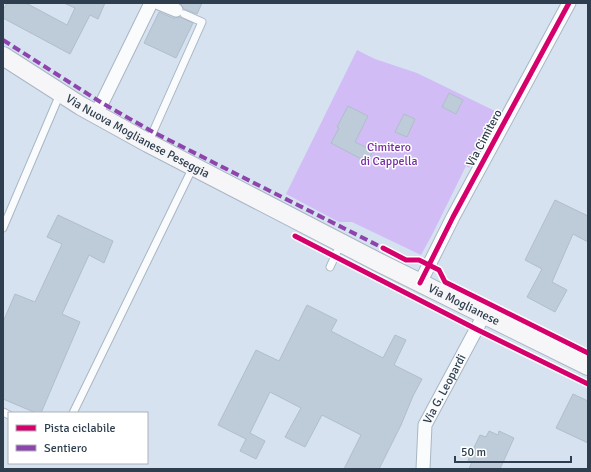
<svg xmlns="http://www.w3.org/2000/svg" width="591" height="472" font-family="Signika,sans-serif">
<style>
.green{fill:#d2bcf6}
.building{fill:#beccd9;stroke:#b0bdca}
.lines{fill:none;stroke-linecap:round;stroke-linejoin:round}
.service-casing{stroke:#a9b6c3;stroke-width:9}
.minor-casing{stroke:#a9b6c3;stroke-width:15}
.secondary-casing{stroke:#a9b6c3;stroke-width:20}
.service{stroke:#f9fbfd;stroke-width:7}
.minor{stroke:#f9fbfd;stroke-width:13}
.secondary{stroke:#f6f6f8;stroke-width:18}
.quiet{stroke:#8e44ad;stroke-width:4;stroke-dasharray:8 4;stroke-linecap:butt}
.cycleway-casing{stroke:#fff;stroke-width:8}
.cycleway{stroke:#d6006c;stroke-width:5}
.labels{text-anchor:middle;stroke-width:3;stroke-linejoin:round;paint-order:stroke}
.street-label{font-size:12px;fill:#2e3e4e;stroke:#fff}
.park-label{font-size:12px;fill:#752da4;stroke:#fff}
</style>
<rect width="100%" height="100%" fill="#d6e2f0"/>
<polygon class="green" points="357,50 375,59 417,73 495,111 488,124 489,127 469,168 466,166 433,233 421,255 352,222 339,222 286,194"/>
<g class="building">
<polygon points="7,3 26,3 67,25 75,8 64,3 105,3 98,19 90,15 70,54 3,18 3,10"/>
<polygon points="180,3 202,3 197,14 184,9"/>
<polygon points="159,12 173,18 180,17 193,23 176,58 144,43"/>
<polygon points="449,93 463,100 456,114 442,107"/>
<polygon points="348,106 368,116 355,142 373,151 367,162 331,143 339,128 337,127"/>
<polygon points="404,114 415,119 407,137 395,132"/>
<polygon points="555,200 588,216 588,242 573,234 552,282 567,290 555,312 527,297 542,269 525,260"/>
<polygon points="58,215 113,241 104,263 89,255 62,314 80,322 41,413 36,413 3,399 3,322 15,294 35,302 62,244 47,237"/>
<polygon points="307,305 337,320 331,331 383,358 395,335 406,340 394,365 422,379 413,396 401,425 379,469 344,469 361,435 322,415 305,447 285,437 301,408 270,392 250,433 265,441 256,459 240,451 246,439 218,425 256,350 279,361"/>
<polygon points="573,394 588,401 588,443 556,428"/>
<polygon points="489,431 498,435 499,431 514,438 500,469 469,469 472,462 468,460 480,435 486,437"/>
</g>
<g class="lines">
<g class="service-casing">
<g id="service">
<polyline points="148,143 202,22 184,14"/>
<polyline points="3,228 60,94"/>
<polyline points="330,267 341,243"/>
<polyline points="3,412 9,415"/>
<polyline points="73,413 193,167"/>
</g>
</g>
<g class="minor-casing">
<g id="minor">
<polyline points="159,3 176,10"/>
<polyline points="95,114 102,103 151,3"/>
<polyline points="420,283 453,217 569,3"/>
<path id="s1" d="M 423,469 L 425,425 L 484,315"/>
</g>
</g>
<g class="secondary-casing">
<g id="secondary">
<path id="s2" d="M 3,56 L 81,106 L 148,143 L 376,261 L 588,366"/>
</g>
</g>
<use href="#service" class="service"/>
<use href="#minor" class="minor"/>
<use href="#secondary" class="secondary"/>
<polyline class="quiet" points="3,40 102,103 153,132 385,249"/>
<g class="cycleway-casing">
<g id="cycleway">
<polyline points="295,236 476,329 588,384"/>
<polyline points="383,248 406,260 419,260 439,270 445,282 588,353"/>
<polyline points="420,283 453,217 569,3"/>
</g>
</g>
<use href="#cycleway" class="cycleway"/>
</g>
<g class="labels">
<g class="street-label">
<text dy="4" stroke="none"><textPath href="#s2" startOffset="157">Via Nuova Moglianese Peseggia</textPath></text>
<text transform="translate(484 138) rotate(-62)" y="4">Via Cimitero</text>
<text dy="4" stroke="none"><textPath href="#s2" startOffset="524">Via Moglianese</textPath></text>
<text dy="4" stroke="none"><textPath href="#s1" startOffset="85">Via G. Leopardi</textPath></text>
</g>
<g class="park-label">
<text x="389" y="151">Cimitero<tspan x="389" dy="14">di Cappella</tspan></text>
</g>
</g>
<rect width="591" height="472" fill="none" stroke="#2e3e4e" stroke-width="8"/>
<rect x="8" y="412" width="140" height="52" fill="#ffffff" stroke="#abb2b8"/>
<rect x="16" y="425" width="20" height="6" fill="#d6006c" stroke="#abb2b8"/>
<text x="44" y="432" font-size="12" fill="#2e3e4e">Pista ciclabile</text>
<rect x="16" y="445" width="20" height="6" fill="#8e44ad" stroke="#abb2b8"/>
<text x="44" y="452" font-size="12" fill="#2e3e4e">Sentiero</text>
<path d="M455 456v6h116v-6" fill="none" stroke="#2e3e4e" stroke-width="2"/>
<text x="461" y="456" font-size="12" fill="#2e3e4e" stroke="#ffffff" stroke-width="3" paint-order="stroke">50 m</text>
</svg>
